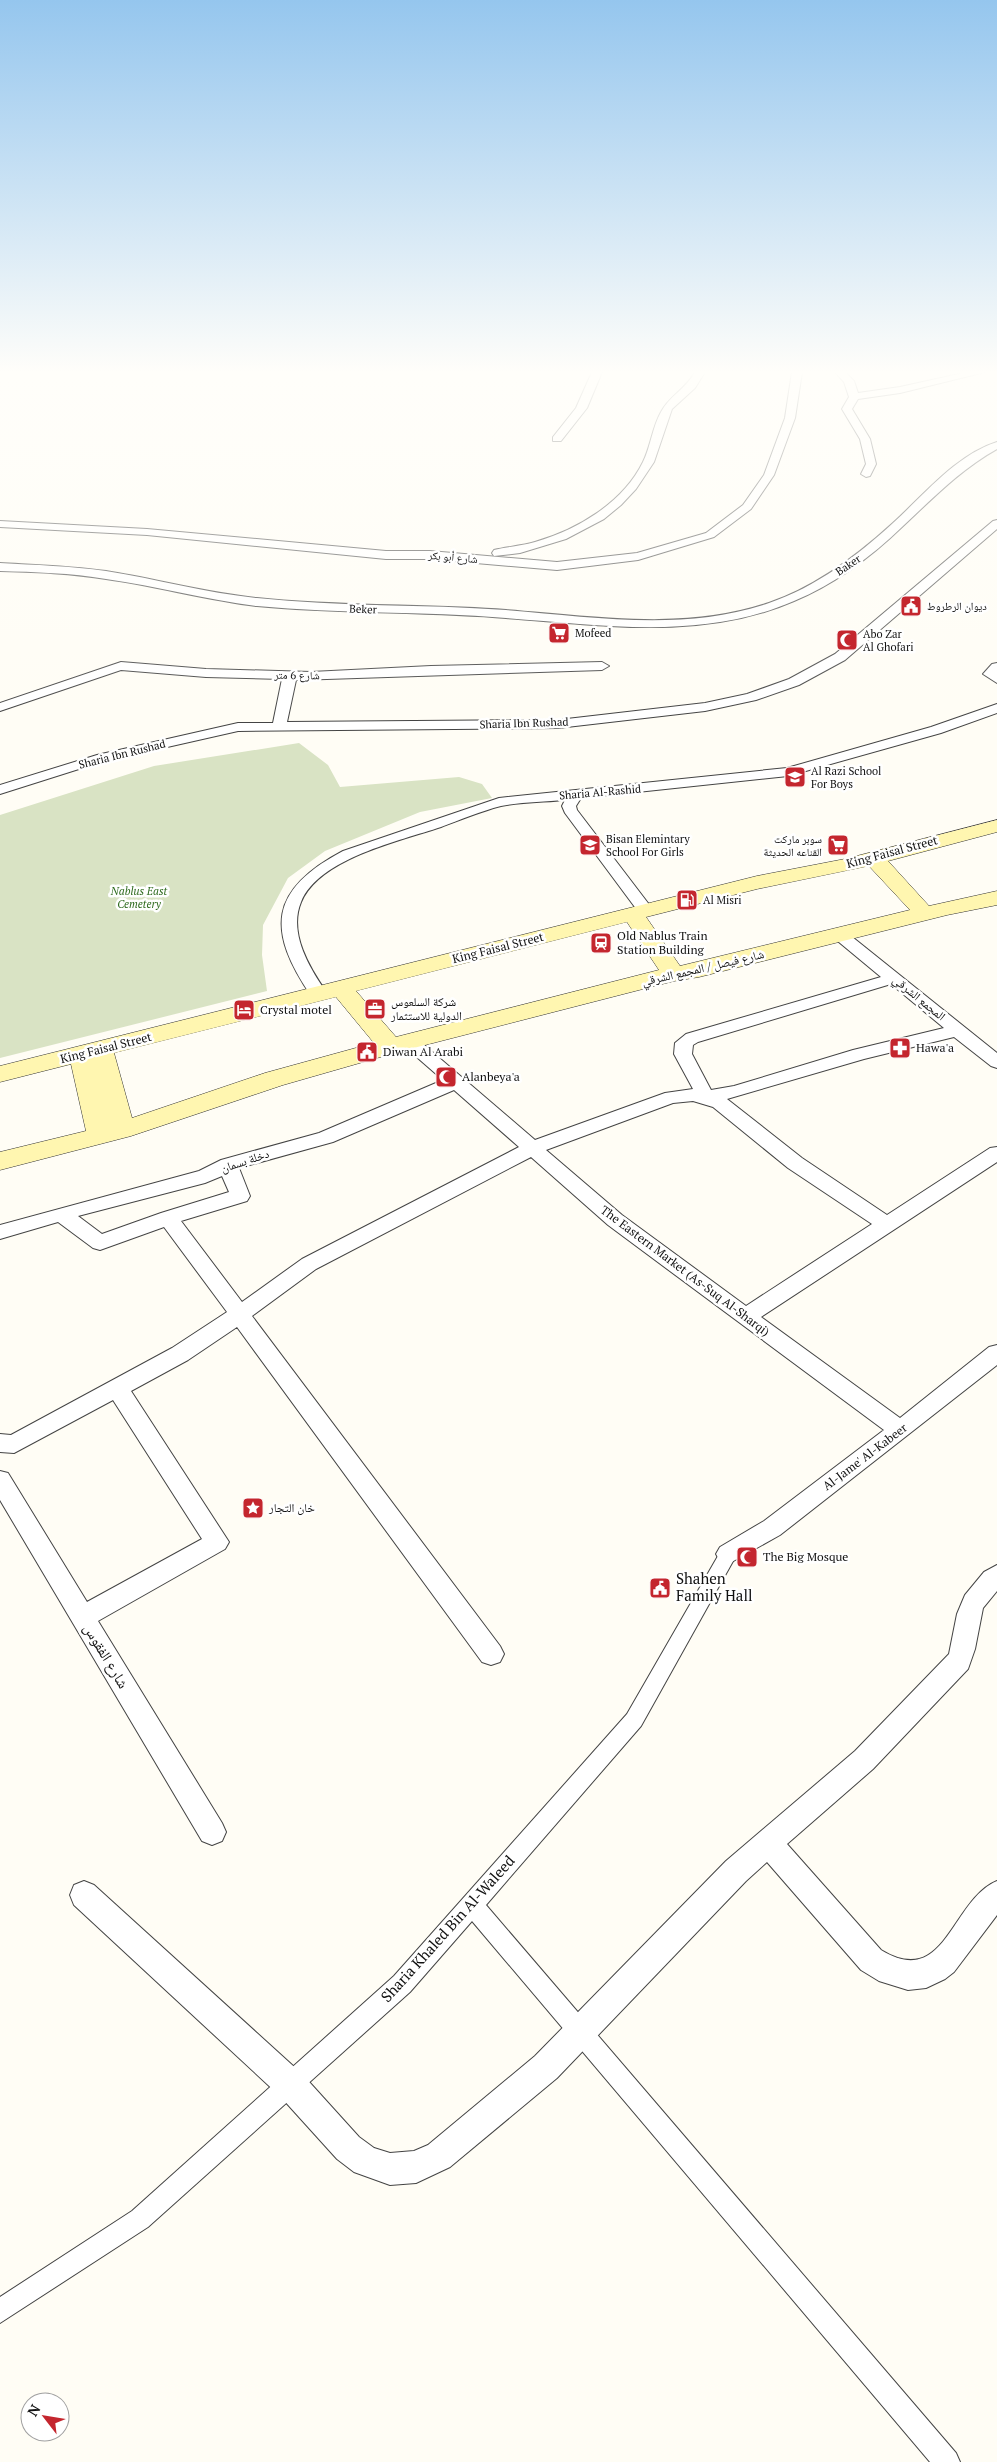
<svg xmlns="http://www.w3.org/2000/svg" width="997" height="2462" font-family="'PT Serif','Noto Naskh Arabic',serif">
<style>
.cemetery{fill:#d9e3c4}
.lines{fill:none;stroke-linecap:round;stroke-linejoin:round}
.pedestrian-casing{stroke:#444;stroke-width:2}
.minor-casing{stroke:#444;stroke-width:2}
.secondary-casing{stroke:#333;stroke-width:1}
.pedestrian{fill:#fff;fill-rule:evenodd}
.minor{fill:#fff;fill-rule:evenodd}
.secondary{fill:#fff6b0;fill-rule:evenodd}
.labels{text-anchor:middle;stroke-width:5;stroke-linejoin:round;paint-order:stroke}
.far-street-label{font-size:11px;fill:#111;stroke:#fff}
.far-poi-label{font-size:11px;fill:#111;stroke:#fff;text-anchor:start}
.far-park-label{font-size:11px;font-style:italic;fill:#2f6b1f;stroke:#fff}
.street-label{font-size:12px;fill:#111;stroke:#fff}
.poi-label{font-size:12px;fill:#111;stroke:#fff;text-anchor:start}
.near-poi-label{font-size:15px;fill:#111;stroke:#fff;text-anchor:start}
.near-street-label{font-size:15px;fill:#111;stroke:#fff}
</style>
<rect width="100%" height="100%" fill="#fffdf5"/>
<polygon class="cemetery" points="299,743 328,765 340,787 459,777 482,784 492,798 420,812 325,851 288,878 263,925 262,955 267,991 0,1058 0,815 154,766"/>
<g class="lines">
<g class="pedestrian-casing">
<polygon id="pedestrian" points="728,1546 734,1549 737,1554 641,1726 486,1905 956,2453 960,2462 930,2462 472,1921 410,1992 148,2227 0,2323 0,2297 132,2211 394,1976 627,1714 722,1549"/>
</g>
<g class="minor-casing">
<g id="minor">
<polygon points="592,372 602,372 587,408 561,441 553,441 553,437 576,408"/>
<path d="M 695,372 L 705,372 L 695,388 L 672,409 L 654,462 L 636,489 L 621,505 L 604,519 L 566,539 L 520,553 L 494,556 L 492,553 L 494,550 C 507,547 521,546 535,542 C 577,530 623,503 643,462 C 651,446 652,428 661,412 C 669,396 686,389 695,372 Z"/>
<polygon points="792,372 802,372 795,418 774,475 751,509 714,537 638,560 557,570 430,559 386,559 147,535 0,527 0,521 147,529 386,551 430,551 557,562 637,553 706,533 743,505 764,475 785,418"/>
<polygon points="835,372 845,372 854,381 858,393 900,387 968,372 985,372 900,393 858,399 852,409 870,439 876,464 870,476 866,477 861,474 866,464 860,439 842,409 849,397 844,382"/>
<path d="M 997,442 L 997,449 C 961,469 933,498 903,526 C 871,557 835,584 794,601 C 702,641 603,625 506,618 C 423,611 340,614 257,606 C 206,600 157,586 106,579 C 71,573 35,572 0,571 L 0,563 C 35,565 71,566 106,571 C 157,579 206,593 257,598 C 340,607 423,604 506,610 C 594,617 684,632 769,603 C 816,587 857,556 893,523 C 924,495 956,455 997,442 Z"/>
<polygon points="997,520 997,529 845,660 799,685 756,700 705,711 558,728 238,731 101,762 0,794 0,785 97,755 238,723 273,723 282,679 206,677 121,670 0,711 0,703 121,662 206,669 311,672 431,666 602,662 609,666 602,670 296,680 287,722 558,720 705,703 747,694 789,679 835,654 993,521"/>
<polygon points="997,663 997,683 983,674 992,664"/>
<path d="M 997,704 L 997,713 L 941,733 L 788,776 L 581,798 L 576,806 L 577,810 L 654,911 L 646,916 L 640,914 L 565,813 L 562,806 L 565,800 C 544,802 522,802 501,806 C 481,811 460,820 441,827 C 400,841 319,858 301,902 C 288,933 310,969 327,993 L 324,997 L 312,997 C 266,930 269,890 343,851 L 499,798 L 787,768 L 931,727 Z"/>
<path d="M 840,930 L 846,932 L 997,1053 L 997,1068 L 991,1066 L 954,1037 L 864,1059 L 727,1099 L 802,1158 L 887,1215 L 990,1148 L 997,1147 L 997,1162 L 761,1317 L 900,1418 L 989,1347 L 997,1345 L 997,1365 L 780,1535 L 728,1564 L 720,1561 L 716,1554 L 720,1547 L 764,1521 L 884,1430 L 608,1225 L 531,1157 L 316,1269 L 252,1316 L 500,1646 L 504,1654 L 500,1662 L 491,1665 L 482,1662 L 237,1327 L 188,1360 L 131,1391 L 229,1542 L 225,1549 L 98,1621 L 222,1823 L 226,1832 L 222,1841 L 212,1845 L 202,1841 L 0,1500 L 0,1471 L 8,1473 L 87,1602 L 202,1539 L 113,1400 L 14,1453 L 0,1452 L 0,1434 L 11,1435 L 172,1348 L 227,1312 L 164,1227 L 100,1250 L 93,1248 L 58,1222 L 0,1239 L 0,1225 L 199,1171 L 221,1160 L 319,1133 L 443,1080 L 404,1046 L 401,1042 L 404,1038 L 416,1038 L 535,1140 L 665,1093 L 693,1089 L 674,1054 L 675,1043 L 686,1034 L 881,977 L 834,938 L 832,935 L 834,932 ZM 891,984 L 944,1028 L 853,1050 L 734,1086 L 711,1090 L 692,1054 L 693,1045 L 698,1042 ZM 454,1090 L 519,1147 L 302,1259 L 242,1302 L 181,1221 L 247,1201 L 250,1196 L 239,1168 L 333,1142 ZM 693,1101 L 713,1107 L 788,1168 L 872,1224 L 746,1306 L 622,1215 L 546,1150 L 673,1103 ZM 222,1176 L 229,1192 L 161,1213 L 102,1234 L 78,1216 L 205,1183 Z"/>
<path d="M 997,1565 L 997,1591 L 983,1608 L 975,1649 L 968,1669 L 873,1769 L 787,1844 L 881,1950 C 946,1990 951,1900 997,1881 L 997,1915 L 954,1972 L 945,1979 L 926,1988 L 908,1990 L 879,1981 L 861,1970 L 767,1862 L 746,1881 L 557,2078 L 450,2167 L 416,2183 L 390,2185 L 354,2172 L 337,2159 L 280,2096 L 74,1905 L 70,1895 L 74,1885 L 84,1881 L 94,1885 L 302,2074 L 359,2137 L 374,2148 L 390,2153 L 414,2151 L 428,2145 L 535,2056 L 726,1861 L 855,1751 L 949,1654 L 957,1614 L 965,1595 L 984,1572 Z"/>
</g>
</g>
<g class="secondary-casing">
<path id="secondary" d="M 997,820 L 997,832 L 888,861 L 929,906 L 997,891 L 997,905 L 947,915 L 699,977 L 674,981 L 398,1052 L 283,1085 L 131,1136 L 0,1170 L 0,1152 L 86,1131 L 71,1064 L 0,1082 L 0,1066 L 757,876 L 845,859 ZM 869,866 L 910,910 L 680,966 L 646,917 L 757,889 ZM 627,922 L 659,970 L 396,1037 L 356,991 ZM 336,997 L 374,1043 L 265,1073 L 132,1118 L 114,1053 Z"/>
</g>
<use href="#pedestrian" class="pedestrian"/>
<use href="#minor" class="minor"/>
<use href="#secondary" class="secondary"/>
</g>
<linearGradient id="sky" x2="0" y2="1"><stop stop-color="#95c6ee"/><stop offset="0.52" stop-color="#fffefa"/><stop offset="1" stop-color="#fffefa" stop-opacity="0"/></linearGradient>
<rect width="997" height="716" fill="url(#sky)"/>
<defs>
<g id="civic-square" transform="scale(1.125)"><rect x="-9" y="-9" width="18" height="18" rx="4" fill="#c4262e" stroke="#fff"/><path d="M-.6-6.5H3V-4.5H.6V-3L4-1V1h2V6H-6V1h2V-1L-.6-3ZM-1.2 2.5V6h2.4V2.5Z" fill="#fff"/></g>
<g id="supermarket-square" transform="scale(1.125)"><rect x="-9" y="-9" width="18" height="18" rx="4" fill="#c4262e" stroke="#fff"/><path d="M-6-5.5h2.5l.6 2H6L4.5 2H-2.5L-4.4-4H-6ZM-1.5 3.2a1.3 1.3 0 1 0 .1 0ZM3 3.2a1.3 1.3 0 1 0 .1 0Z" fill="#fff"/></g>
<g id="mosque-square" transform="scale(1.125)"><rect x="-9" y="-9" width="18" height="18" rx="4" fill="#c4262e" stroke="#fff"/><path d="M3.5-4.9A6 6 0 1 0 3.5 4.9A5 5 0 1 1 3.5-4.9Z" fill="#fff"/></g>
<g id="school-square" transform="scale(1.125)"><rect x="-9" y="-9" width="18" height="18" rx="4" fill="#c4262e" stroke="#fff"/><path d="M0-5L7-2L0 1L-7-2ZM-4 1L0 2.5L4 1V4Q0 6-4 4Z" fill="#fff"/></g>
<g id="fuel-square" transform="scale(1.125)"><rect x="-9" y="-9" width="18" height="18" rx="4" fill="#c4262e" stroke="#fff"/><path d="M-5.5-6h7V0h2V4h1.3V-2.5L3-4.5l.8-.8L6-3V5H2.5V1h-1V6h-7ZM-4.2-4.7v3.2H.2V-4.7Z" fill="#fff"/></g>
<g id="station-square" transform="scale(1.125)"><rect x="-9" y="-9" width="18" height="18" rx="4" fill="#c4262e" stroke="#fff"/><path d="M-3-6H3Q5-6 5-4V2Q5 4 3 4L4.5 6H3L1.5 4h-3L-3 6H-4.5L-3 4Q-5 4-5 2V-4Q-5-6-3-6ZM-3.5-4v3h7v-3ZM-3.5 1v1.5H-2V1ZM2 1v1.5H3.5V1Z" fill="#fff"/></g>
<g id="office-square" transform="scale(1.125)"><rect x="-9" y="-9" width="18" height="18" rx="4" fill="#c4262e" stroke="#fff"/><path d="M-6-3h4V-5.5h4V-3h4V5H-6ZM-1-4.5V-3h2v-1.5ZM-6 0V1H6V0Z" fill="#fff"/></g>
<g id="hotel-square" transform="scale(1.125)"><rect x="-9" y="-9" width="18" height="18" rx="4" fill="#c4262e" stroke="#fff"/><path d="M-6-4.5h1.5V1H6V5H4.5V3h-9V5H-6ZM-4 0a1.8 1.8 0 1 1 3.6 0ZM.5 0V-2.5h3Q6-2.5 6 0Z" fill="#fff"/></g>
<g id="pharmacy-square" transform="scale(1.125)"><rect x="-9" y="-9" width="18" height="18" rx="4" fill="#c4262e" stroke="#fff"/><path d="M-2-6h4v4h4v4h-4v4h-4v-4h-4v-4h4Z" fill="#fff"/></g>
<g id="sight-square" transform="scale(1.125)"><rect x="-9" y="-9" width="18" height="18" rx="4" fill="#c4262e" stroke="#fff"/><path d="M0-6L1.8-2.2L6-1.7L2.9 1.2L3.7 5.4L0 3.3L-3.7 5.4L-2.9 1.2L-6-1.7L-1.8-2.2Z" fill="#fff"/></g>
</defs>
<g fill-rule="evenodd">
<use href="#civic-square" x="911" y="606"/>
<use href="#supermarket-square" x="559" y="633"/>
<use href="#mosque-square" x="847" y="640"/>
<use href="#school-square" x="795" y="777"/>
<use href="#school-square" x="590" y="845"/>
<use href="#supermarket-square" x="838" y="845"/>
<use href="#fuel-square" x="687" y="900"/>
<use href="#station-square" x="601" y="943"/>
<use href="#office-square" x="375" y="1009"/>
<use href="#hotel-square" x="244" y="1010"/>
<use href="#pharmacy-square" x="900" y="1048"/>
<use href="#civic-square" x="367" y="1052"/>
<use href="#mosque-square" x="446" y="1077"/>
<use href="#sight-square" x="253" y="1508"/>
<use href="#mosque-square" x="747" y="1557"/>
<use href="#civic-square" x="660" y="1588"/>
</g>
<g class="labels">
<g class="far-street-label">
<text transform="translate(453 557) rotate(5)" y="4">شارع أبو بكر</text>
<text transform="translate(848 565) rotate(-34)" y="4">Baker</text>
<text transform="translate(363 609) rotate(2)" y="4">Beker</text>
<text transform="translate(297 675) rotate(1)" y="4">شارع 6 متر</text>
<text transform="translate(524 723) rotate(-2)" y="4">Sharia Ibn Rushad</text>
<text transform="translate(122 754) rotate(-14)" y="4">Sharia Ibn Rushad</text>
<text transform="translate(600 792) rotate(-5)" y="4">Sharia Al-Rashid</text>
</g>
<g class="far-poi-label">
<text x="927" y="610">ديوان الرطروط</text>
<text x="575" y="637">Mofeed</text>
<text x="863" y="638">Abo Zar<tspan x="863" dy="13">Al Ghofari</tspan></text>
<text x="811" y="775">Al Razi School<tspan x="811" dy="13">For Boys</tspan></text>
<text x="606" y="843">Bisan Elemintary<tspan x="606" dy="13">School For Girls</tspan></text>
<text x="822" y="843" text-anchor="end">سوبر ماركت<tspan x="822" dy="13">القناعه الحديثة</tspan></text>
<text x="703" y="904">Al Misri</text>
</g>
<g class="far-park-label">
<text x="139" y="895">Nablus East<tspan x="139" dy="13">Cemetery</tspan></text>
</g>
<g class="street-label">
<text transform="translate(892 852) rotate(-15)" y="4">King Faisal Street</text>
<text transform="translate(498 948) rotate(-14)" y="4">King Faisal Street</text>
<text transform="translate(703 968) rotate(-13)" y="4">شارع فيصل / المجمع الشرقي</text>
<text transform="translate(919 998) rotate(39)" y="4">المجمع الشرقي</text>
<text transform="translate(106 1048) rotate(-14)" y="4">King Faisal Street</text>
<text transform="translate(245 1161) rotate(-18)" y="4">دخلة بسمان</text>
<text transform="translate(685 1271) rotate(37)" y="4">The Eastern Market (As-Suq Al-Sharqi)</text>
<text transform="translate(865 1457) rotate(-37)" y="4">Al-Jame' Al-Kabeer</text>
</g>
<g class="poi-label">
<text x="617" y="940">Old Nablus Train<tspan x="617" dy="14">Station Building</tspan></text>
<text x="391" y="1006">شركة السلعوس<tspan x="391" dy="14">الدولية للاستثمار</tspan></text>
<text x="260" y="1014">Crystal motel</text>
<text x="916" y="1052">Hawa'a</text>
<text x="383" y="1056">Diwan Al Arabi</text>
<text x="462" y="1081">Alanbeya'a</text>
<text x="269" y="1512">خان التجار</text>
<text x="763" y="1561">The Big Mosque</text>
</g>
<g class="near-poi-label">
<text x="676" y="1584">Shahen<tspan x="676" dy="17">Family Hall</tspan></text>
</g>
<g class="near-street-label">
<text transform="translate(106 1656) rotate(59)" y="5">شارع الفقوس</text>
<text transform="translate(448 1929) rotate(-48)" y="5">Sharia Khaled Bin Al-Waleed</text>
</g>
</g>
<g transform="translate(45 2417) rotate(301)"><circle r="24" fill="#ffffff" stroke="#a0a0a0"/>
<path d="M0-4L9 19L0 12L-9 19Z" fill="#c4262e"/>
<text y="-8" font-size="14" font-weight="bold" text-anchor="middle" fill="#111111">N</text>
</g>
</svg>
